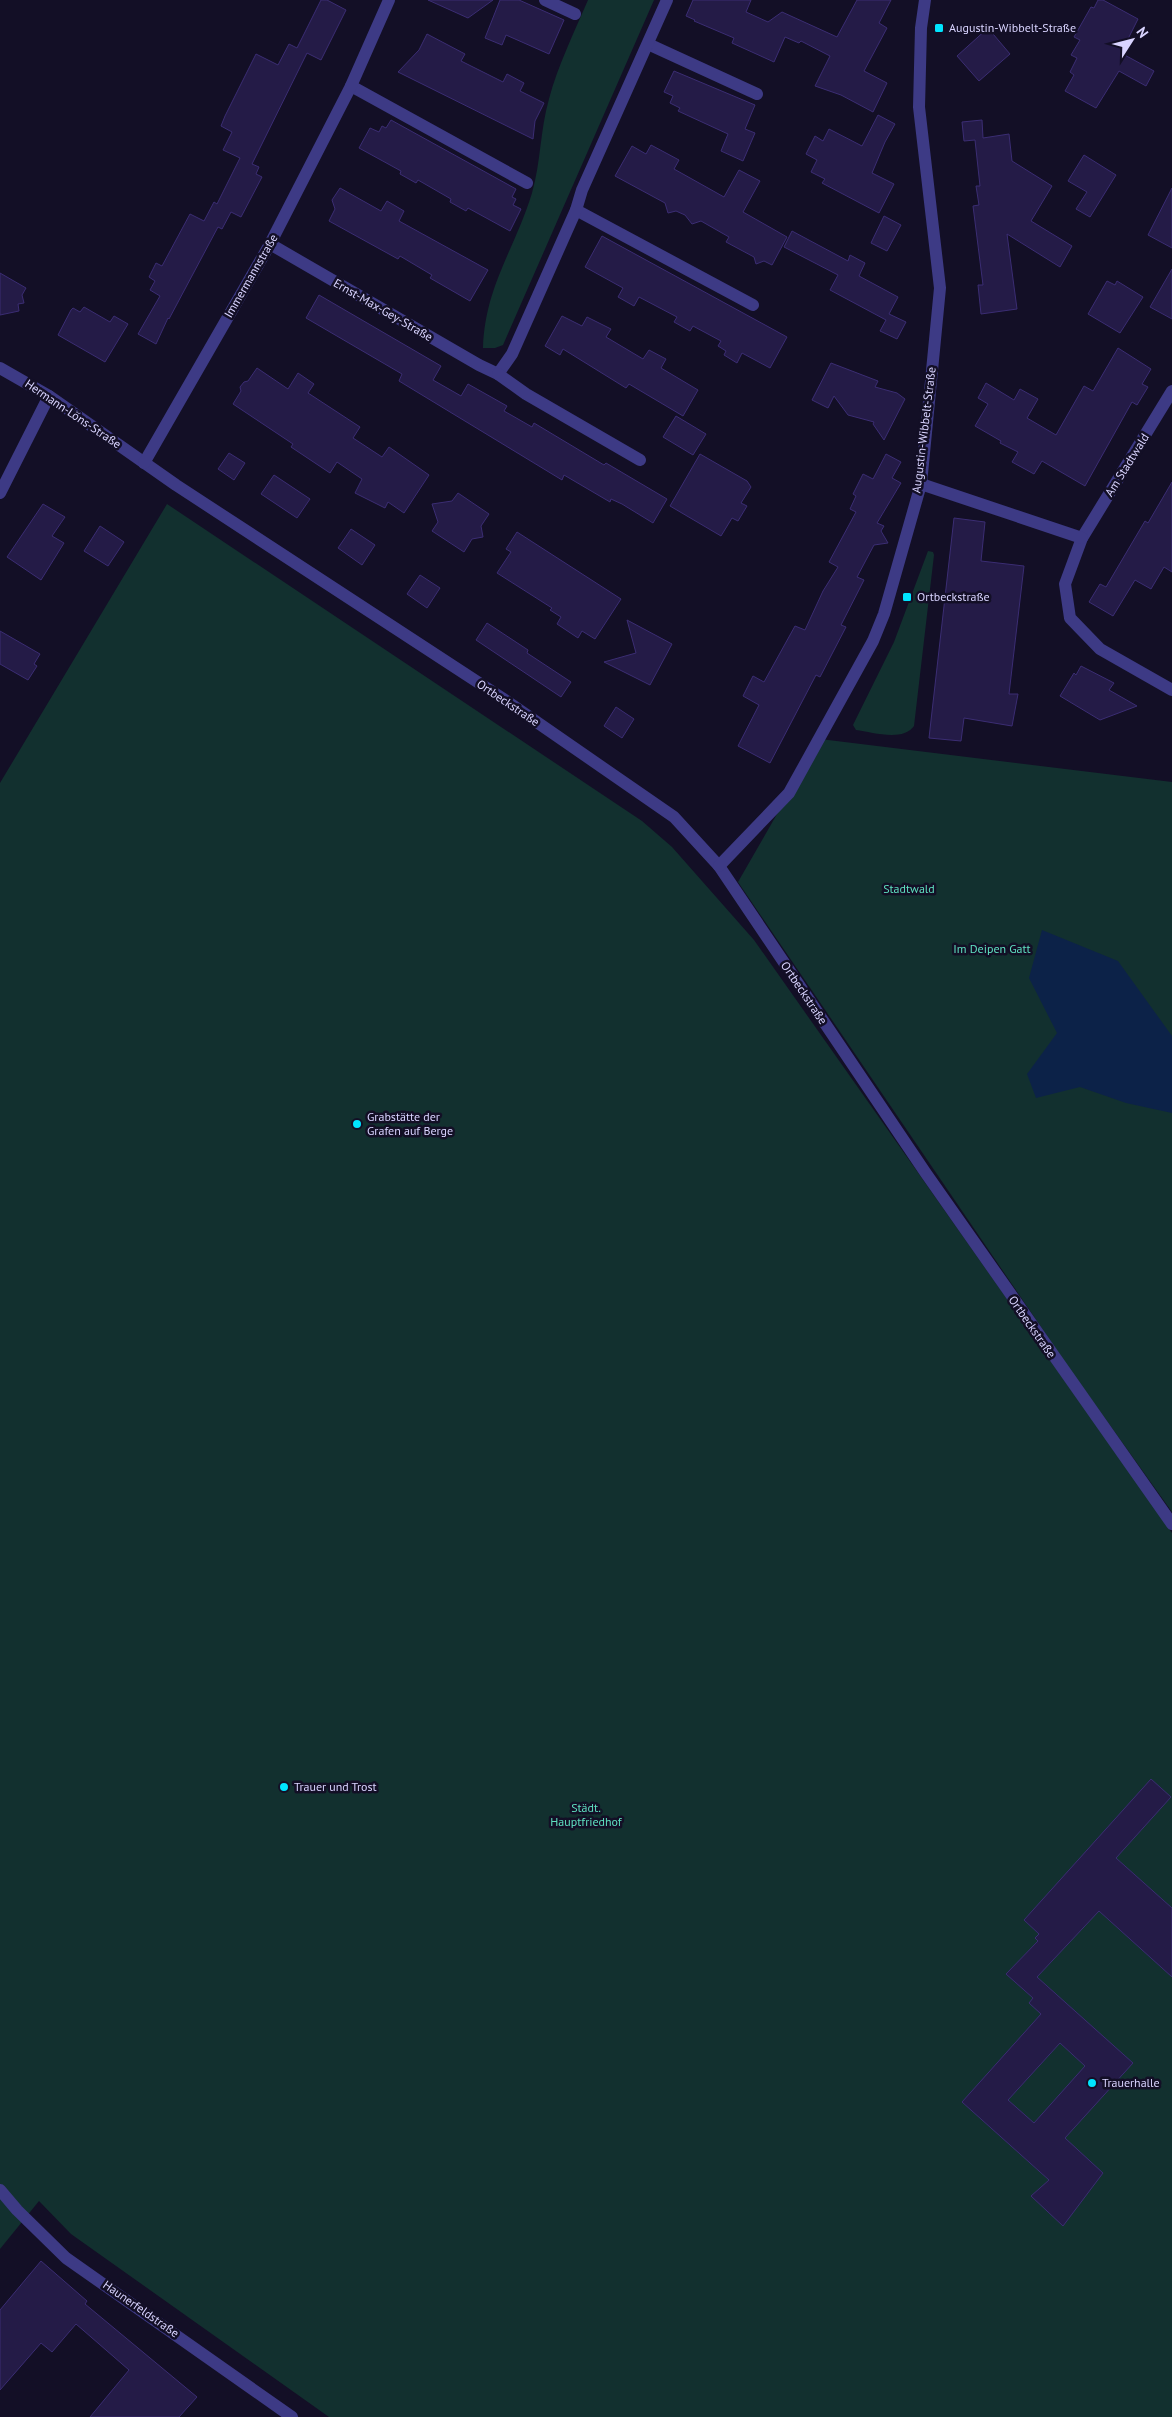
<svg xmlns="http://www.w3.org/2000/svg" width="1172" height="2417" font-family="'PT Sans',sans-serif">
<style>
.green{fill:#12302f}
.water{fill:#0c2248}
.building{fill:#241b47;stroke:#3b2d73;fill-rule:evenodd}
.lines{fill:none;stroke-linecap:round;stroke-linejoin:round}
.minor{stroke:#3d3a85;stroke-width:12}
.poi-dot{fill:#00e5ff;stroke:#130f26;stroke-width:2}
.labels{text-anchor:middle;stroke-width:5;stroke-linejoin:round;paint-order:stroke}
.poi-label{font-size:12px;fill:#d9d4ff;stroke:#130f26;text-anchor:start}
.street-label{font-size:12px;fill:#d9d4ff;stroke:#130f26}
.park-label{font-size:12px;fill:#5fe0c0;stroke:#130f26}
</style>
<rect width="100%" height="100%" fill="#130f26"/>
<g class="green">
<path d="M 588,0 L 654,0 L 503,345 L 495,348 L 483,348 C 485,286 515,249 532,193 C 541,162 540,130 549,99 C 558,65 574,33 588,0 Z"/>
<polygon points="167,504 642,821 672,847 754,940 1172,1533 1172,2417 329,2417 71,2234 39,2201 0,2249 0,783"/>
<path d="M 928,551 L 933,552 L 934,555 L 914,726 C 903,742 872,732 856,730 L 853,725 L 894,642 Z"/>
<polygon points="820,739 1172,782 1172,1512 1069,1368 738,882"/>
</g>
<polygon class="water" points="1042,930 1118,961 1172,1036 1172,1113 1126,1103 1080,1087 1036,1098 1027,1074 1057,1033 1029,978"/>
<g class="building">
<polygon points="321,0 327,0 346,10 321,60 307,53 252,164 259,167 256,174 262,177 251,198 241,217 231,212 222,229 218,227 169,319 168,318 156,344 138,334 160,296 150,290 155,281 149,277 156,263 162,266 190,214 204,221 214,202 217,204 240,158 223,150 232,132 221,126 225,116 256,54 278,65 289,44 297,48"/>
<polygon points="428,0 493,0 468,18"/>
<polygon points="500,0 519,0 564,20 549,54 506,35 502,45 485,38"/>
<polygon points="693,0 751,0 746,12 768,22 782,12 837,37 857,0 891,0 879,23 887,28 864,71 887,83 873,112 841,95 815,86 830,56 801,41 799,43 785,37 774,62 732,43 734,38 694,21 695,20 686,16"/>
<polygon points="1098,0 1103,0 1138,19 1121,53 1154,71 1146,86 1119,71 1096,108 1065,91 1074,75 1070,72 1077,58 1071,55 1080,40 1074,37 1091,7 1094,8"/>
<polygon points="988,28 1010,54 979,81 957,56"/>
<polygon points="427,34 465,54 461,61 503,82 507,74 524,83 520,91 544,103 535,121 533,139 398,72 419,50"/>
<polygon points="674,71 755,105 745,129 755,133 743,161 721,151 728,134 678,111 680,108 670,103 673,96 664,92"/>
<polygon points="878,115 895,124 885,142 872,173 894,184 879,213 822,183 825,179 811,172 817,160 806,154 815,136 823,141 829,129 862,146"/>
<polygon points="391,120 516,189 512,197 516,199 513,205 521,209 510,231 468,208 466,211 450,202 451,199 418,180 416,183 400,174 401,171 359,148 370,128 379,132 382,126 386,128"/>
<polygon points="982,120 983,138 1009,134 1012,161 1052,186 1031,221 1072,246 1060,267 1007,234 1017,309 981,314 978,285 983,285 973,206 979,205 976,186 980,186 975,140 964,141 962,122"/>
<polygon points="651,145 679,160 674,169 724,197 739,170 760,181 743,212 787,237 772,265 764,261 756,264 754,257 726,242 729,237 701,221 692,224 685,215 676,211 668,213 665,203 615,176 632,146 646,154"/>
<polygon points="1084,155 1116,175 1090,217 1076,209 1087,192 1068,181"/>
<polygon points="340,188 381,211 387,201 404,211 399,221 488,270 470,301 430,278 432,275 400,256 398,259 329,221 335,209 332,200"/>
<polygon points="1172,188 1172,248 1148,235"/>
<polygon points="884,216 901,225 887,251 871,243"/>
<polygon points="792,231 848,261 850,255 865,263 859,276 898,297 889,314 906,322 897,339 880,331 886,320 830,290 838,275 784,247"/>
<polygon points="602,236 787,337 770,368 742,353 737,363 724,355 726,351 718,346 721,341 693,326 690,331 674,322 677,317 639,297 634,306 618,297 623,288 585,267"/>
<polygon points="1172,269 1172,319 1150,307"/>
<polygon points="0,273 26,288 22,295 24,303 18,304 19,311 0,315"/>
<polygon points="1107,281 1115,285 1117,281 1143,297 1120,333 1088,314"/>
<polygon points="319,295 441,366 433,380 461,396 468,384 507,406 504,411 532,427 534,423 604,465 606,463 667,499 653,523 622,504 611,499 610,502 564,475 562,480 399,381 402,374 306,318"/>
<polygon points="84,307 110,322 114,316 128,324 105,362 58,335 71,310 73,308 80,312"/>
<polygon points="562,316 582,326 587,317 611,329 606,337 643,359 649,350 666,359 661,368 698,390 683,416 629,384 626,388 563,349 560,355 545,346"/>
<polygon points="1118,348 1151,369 1142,384 1148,387 1137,405 1132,402 1085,486 1042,461 1034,474 1012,462 1018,452 1000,443 1001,441 975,426 988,404 978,398 986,383 1014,400 1020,389 1038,399 1027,418 1056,435 1084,386 1093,391"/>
<polygon points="831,363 878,381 875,387 897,393 905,399 884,440 873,424 874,422 848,415 834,396 828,408 812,400"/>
<polygon points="257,368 288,389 298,373 314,384 308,393 360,427 353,438 382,457 389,447 429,475 404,513 388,502 385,508 355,493 362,479 337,462 330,473 291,447 293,444 233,404 241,391 240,387 244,382 248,381"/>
<polygon points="676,416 706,434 693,455 663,437"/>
<polygon points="229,453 245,463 234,480 218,469"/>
<polygon points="700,454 747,481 751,487 741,503 747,506 738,521 732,518 721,536 670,506"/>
<polygon points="886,454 901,462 892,478 901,483 877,523 884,526 881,531 888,543 874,545 857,577 864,580 841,625 846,627 820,677 816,675 770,763 738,746 759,705 743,696 753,676 764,682 795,626 805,630 823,591 838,567 829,562 856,512 850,509 856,496 853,494 863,474 873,479"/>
<polygon points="274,475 310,499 297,518 261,494"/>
<polygon points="1172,482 1172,572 1164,567 1151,589 1135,580 1113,616 1089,602 1100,584 1106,587 1145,521 1148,523"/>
<polygon points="458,493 489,514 481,526 483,537 472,539 464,552 432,531 438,522 432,504 452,501"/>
<polygon points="43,504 65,517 52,536 64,543 41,580 7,557"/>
<polygon points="954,518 985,522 981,561 1024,566 1009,694 1018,694 1012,726 964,718 961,741 929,738"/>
<polygon points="100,526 124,542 108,566 84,551"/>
<polygon points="351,529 375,545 362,565 338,548"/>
<polygon points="517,532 621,599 595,639 582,631 578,638 557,624 561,617 550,610 552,608 497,573 511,552 506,549"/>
<polygon points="420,575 440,588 427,608 407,594"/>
<polygon points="627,620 672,644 650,685 604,662 636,653"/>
<polygon points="487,623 528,650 527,653 571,682 561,697 476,640"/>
<polygon points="0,631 40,654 34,664 37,666 28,680 0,664"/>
<polygon points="1081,666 1114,683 1109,690 1137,706 1100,720 1060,696 1074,673 1076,675"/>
<polygon points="616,707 634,719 622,738 604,726"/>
<path d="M 1151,1779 L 1171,1797 L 1116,1858 L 1172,1908 L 1172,1977 L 1099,1911 L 1037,1977 L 1133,2063 L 1065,2138 L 1103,2173 L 1063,2226 L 1031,2196 L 1049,2180 L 962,2102 L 1041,2014 L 1029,2003 L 1033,1998 L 1006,1974 L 1038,1941 L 1035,1938 L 1039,1934 L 1024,1920 ZM 1060,2043 L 1085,2066 L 1034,2123 L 1008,2100 Z"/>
<polygon points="41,2261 87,2301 85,2304 197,2397 179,2417 90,2417 129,2370 76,2324 52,2352 41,2343 0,2390 0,2310"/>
</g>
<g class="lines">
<g class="minor">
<polyline points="545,0 575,14"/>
<polyline points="648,44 757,94"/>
<polyline points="351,86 527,183"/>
<polyline points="576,210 753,305"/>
<polyline points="270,244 479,365 498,374 512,354 576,210 582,190 667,0"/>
<polyline points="0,368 49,396 176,485 502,698 674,817 719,866 925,1172 1172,1524"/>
<polyline points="498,374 526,394 640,460"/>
<polyline points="1172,391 1082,538 1065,584 1070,618 1100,649 1172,690"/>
<polyline points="144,463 270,244 351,86 389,0"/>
<polyline points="921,484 1082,538"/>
<polyline points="0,493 49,396"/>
<polyline points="719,866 789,793 873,641 884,614 921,484 940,288 919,107 921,28 925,0"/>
<polyline points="0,2190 17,2210 66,2258 292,2417"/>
</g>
</g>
<g class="poi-dot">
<rect x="934" y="23" width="10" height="10" rx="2.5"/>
<rect x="902" y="592" width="10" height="10" rx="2.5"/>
<circle cx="357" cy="1124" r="5"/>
<circle cx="284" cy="1787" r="5"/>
<circle cx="1092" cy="2083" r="5"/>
</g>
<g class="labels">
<g class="poi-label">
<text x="949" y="32">Augustin-Wibbelt-Straße</text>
<text x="917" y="601">Ortbeckstraße</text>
<text x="367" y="1121">Grabstätte der<tspan x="367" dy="14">Grafen auf Berge</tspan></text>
<text x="294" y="1791">Trauer und Trost</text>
<text x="1102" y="2087">Trauerhalle</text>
</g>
<g class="street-label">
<text transform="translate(251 276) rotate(-60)" y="4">Immermannstraße</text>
<text transform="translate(383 310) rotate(30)" y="4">Ernst-Max-Gey-Straße</text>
<text transform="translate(73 414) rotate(34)" y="4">Hermann-Löns-Straße</text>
<text transform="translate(924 430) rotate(-83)" y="4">Augustin-Wibbelt-Straße</text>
<text transform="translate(1127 465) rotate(-58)" y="4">Am Stadtwald</text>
<text transform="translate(508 703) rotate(34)" y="4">Ortbeckstraße</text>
<text transform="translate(804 993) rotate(56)" y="4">Ortbeckstraße</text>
<text transform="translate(1032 1327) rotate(55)" y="4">Ortbeckstraße</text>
<text transform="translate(141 2309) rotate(35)" y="4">Haunerfeldstraße</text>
</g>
<g class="park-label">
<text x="909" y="893">Stadtwald</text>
<text x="992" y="953">Im Deipen Gatt</text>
<text x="586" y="1812">Städt.<tspan x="586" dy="14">Hauptfriedhof</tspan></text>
</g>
</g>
<g transform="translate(1132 40) rotate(54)" stroke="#130f26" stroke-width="4" paint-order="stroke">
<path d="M0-4L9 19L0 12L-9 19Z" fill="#d9d4ff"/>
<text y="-8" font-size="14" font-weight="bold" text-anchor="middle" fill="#d9d4ff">N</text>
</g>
</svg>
